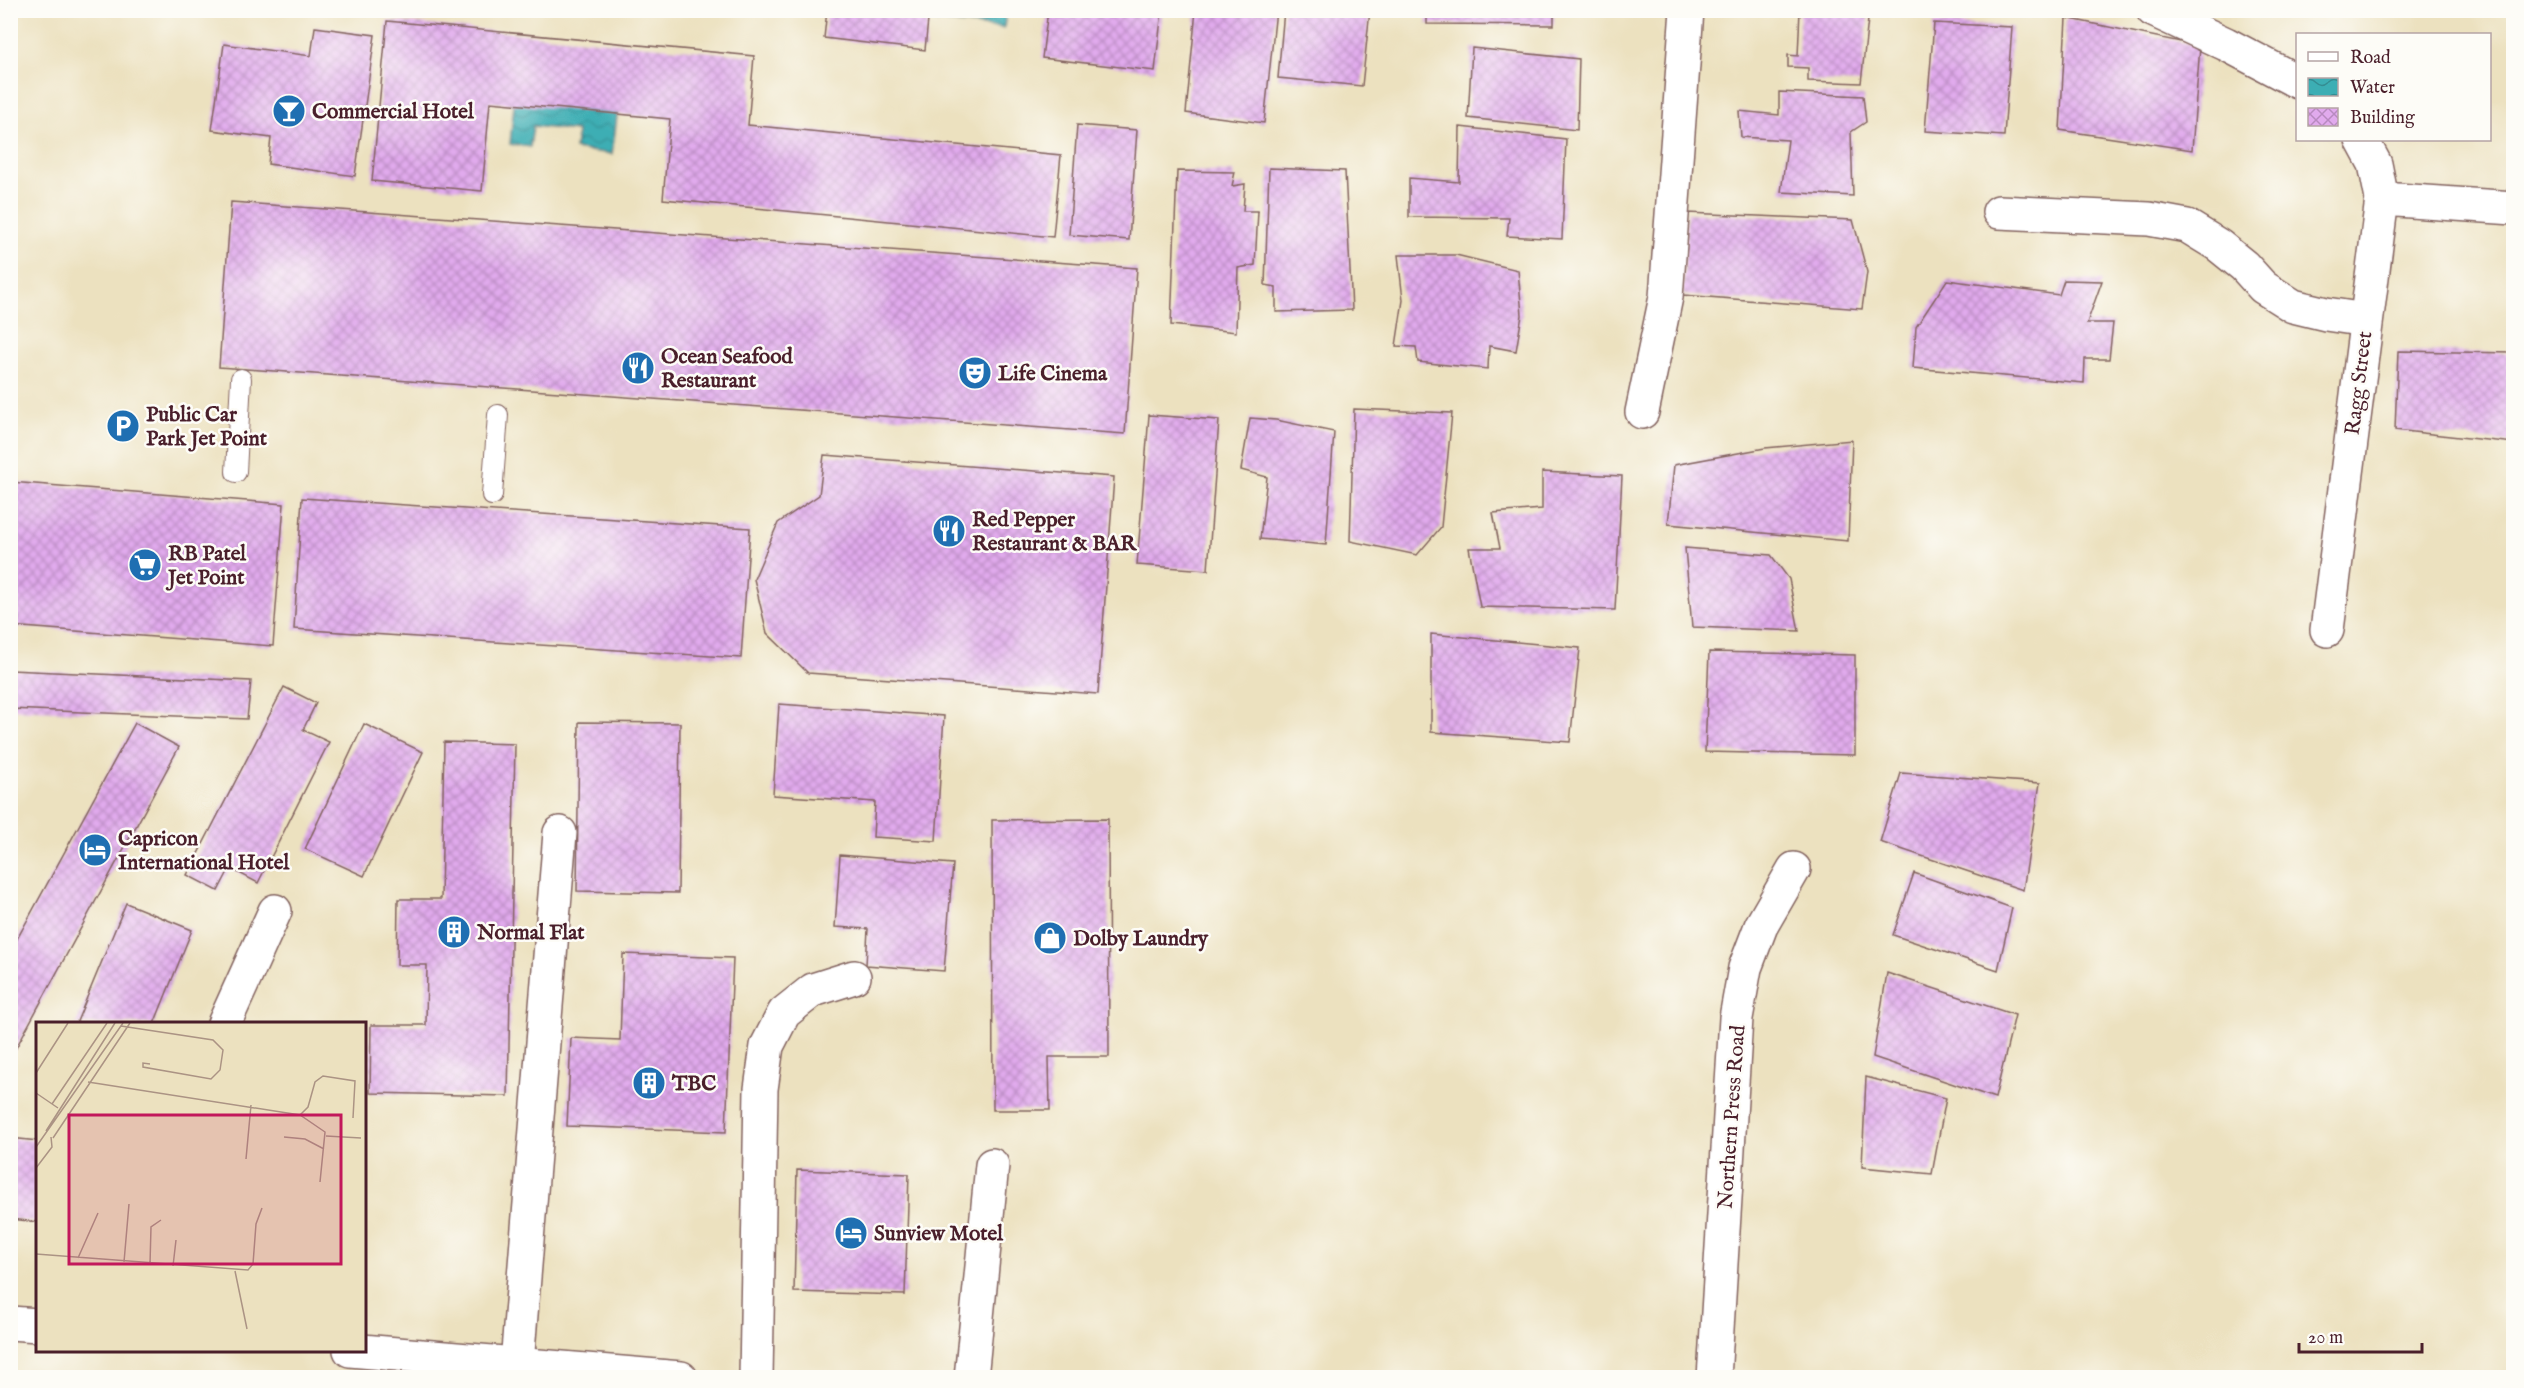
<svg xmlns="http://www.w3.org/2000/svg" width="2524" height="1388" font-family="'IM FELL English',serif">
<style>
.water{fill:url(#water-waves);stroke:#436670;stroke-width:1.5}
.building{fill:url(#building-cross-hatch)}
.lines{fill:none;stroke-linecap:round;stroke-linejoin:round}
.service-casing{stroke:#83635f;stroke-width:22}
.minor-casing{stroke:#83635f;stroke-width:36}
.service{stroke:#fff;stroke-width:20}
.minor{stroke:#fff;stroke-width:33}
.labels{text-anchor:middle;stroke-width:5;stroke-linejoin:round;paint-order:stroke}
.poi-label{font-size:21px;font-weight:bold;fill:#4a1f2b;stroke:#fdfcf7;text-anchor:start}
.street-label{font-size:21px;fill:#4a1f2b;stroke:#fdfcf7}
.inset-road{fill:none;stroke:#ab9384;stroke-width:1.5}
.view{fill:#c2185b;fill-opacity:0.15;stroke:#c2185b;stroke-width:3}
.inset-edge{fill:none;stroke:#4a1f2b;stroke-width:3}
</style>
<defs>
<pattern id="water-waves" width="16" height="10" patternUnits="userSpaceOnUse" patternTransform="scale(1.5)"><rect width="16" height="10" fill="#3caeb4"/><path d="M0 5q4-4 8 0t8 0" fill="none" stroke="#348d93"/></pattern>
<pattern id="building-cross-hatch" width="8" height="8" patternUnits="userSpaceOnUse" patternTransform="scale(1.5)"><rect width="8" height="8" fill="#e1aaed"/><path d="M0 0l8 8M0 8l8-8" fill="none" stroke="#b88ac0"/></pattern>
</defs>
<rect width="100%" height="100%" fill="#fdfcf7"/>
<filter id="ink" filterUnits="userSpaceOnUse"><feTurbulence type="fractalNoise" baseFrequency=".0167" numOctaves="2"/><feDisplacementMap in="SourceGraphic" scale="12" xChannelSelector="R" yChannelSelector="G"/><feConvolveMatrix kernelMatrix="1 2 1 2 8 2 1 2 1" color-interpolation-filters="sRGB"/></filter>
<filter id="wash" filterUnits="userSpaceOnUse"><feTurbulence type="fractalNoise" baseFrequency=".008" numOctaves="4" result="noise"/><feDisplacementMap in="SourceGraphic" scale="24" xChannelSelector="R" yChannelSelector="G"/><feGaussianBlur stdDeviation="1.35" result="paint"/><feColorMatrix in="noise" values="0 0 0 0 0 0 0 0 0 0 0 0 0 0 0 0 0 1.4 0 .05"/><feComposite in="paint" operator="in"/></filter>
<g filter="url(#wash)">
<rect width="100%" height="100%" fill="#ece1bf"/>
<g class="water">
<polygon points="934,10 1006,11 1004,28 933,21"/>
<polygon points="515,96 618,109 612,154 575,149 577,131 533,126 530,147 510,144"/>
</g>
<g id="blocks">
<g class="building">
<polygon points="827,10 929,10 925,50 824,38"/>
<polygon points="1048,10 1162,10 1155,71 1042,58"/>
<polygon points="1196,10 1276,10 1264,123 1186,113"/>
<polygon points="1284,10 1370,10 1362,86 1278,78"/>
<polygon points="1427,10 1554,10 1554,25 1427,24"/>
<polygon points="1800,10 1869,10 1861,83 1808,81 1808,68 1788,67 1788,55 1798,56"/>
<polygon points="2066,18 2200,46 2192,150 2060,130"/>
<polygon points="387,21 754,56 748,125 1061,155 1053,237 663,199 670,119 490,102 482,191 372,181"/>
<polygon points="1934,23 2012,27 2004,136 1925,131"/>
<polygon points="315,27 375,35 355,176 268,164 271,138 212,130 224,44 311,56"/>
<polygon points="1472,48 1579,59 1577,130 1468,118"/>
<polygon points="1779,92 1863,96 1866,122 1851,132 1853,196 1781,192 1788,140 1741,137 1739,111 1779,115"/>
<polygon points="1077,125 1137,130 1129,240 1069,235"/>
<polygon points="1460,127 1566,139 1562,239 1507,236 1509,218 1409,217 1409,178 1459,182"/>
<polygon points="1269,168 1345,171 1352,310 1276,312 1276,287 1265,285"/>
<polygon points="1177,171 1235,172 1232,186 1245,184 1243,211 1258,211 1255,265 1238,268 1236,332 1171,325"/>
<polygon points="231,202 1137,268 1125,434 219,367"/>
<polygon points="1687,213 1853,220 1867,272 1862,309 1683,295"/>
<polygon points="1398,255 1456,255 1518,270 1522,315 1516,351 1489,346 1488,369 1418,362 1416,347 1396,346 1403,300"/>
<polygon points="1947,280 2059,295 2064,280 2102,281 2087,323 2113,323 2109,359 2085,359 2084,383 1913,368 1916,327"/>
<polygon points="2398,351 2514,353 2514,443 2395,430"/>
<polygon points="1354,409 1452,413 1441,527 1417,555 1350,541"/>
<polygon points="1149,415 1219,420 1208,570 1137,565"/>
<polygon points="1250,418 1276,420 1334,432 1326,545 1260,539 1267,477 1241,470"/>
<polygon points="1852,440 1848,541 1668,524 1674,465 1765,448"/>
<polygon points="824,455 1114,477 1098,694 808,673 767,633 754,579 778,523 819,495"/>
<polygon points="1542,472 1622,476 1615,610 1480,607 1469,548 1500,548 1493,513 1542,509"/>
<polygon points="10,482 284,504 273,646 10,626"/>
<polygon points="302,498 750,528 741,658 294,629"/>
<polygon points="1685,548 1771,555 1789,579 1799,631 1692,627"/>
<polygon points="1431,634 1580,648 1570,742 1431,732"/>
<polygon points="1709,652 1855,655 1855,755 1705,752"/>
<polygon points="10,670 251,681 247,719 10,709"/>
<polygon points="284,687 316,703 303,730 329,742 258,883 230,868 218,891 187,875"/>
<polygon points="779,704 944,716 936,841 873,837 875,802 773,795"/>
<polygon points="579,722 680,723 678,893 577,891"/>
<polygon points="135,723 179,747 10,1059 10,952"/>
<polygon points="364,724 423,752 364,876 305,849"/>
<polygon points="444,742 515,744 508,1096 370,1093 371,1025 426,1025 427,965 397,965 398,899 441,899"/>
<polygon points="1901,773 2040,783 2023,890 1880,842"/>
<polygon points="1108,819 1109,1057 1049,1057 1050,1110 993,1110 992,820"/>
<polygon points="840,855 953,864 944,971 866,965 868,929 835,927"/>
<polygon points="1914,873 2012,908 1998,970 1893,935"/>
<polygon points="126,903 192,930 154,1024 76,1024"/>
<polygon points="623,954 733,958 726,1132 567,1126 571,1038 620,1040"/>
<polygon points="1887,973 2015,1015 1995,1098 1873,1057"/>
<polygon points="1866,1077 1946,1098 1932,1174 1862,1167"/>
<polygon points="10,1138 38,1141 38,1222 10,1219"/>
<polygon points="797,1170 909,1174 905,1295 794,1292"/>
</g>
</g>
</g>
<g filter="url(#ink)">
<use href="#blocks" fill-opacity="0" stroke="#83635f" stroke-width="1.5"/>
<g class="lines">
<g class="service-casing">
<g id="service">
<polyline points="236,472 241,379"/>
<polyline points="492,495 498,415"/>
</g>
</g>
<g class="minor-casing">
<g id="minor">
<polyline points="2153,10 2226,44 2298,82"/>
<polyline points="2382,199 2514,208"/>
<polyline points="1999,212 2149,219 2187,226 2218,245 2244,266 2263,287 2293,306 2326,314 2366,320"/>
<polyline points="1642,412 1666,297 1687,10"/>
<polyline points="2327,630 2382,199 2375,164 2362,140"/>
<polyline points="224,1024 275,911"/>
<polyline points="10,1323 38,1325"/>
<polyline points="350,1350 681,1378"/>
<polyline points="517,1364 560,833"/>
<polyline points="756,1378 761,1089 767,1046 784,1013 813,990 854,977"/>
<polyline points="971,1378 992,1165"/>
<polyline points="1714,1378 1736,1018 1745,968 1761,926 1794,869"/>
</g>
</g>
<use href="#service" class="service"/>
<use href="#minor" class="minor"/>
</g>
</g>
<defs>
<g id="bar-disc" transform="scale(1.725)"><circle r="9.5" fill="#1f6fb2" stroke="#fdfcf7"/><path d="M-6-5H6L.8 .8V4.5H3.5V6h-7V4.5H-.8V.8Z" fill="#fff"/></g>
<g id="restaurant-disc" transform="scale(1.725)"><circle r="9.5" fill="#1f6fb2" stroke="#fdfcf7"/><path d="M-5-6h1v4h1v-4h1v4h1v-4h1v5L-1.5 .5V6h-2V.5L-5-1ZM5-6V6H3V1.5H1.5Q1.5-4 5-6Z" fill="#fff"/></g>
<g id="theatre-disc" transform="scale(1.725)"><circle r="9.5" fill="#1f6fb2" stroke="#fdfcf7"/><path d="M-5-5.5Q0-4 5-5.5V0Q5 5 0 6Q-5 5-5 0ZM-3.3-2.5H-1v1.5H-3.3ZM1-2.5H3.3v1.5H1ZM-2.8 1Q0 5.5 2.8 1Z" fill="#fff"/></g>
<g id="parking-disc" transform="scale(1.725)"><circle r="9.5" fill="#1f6fb2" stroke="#fdfcf7"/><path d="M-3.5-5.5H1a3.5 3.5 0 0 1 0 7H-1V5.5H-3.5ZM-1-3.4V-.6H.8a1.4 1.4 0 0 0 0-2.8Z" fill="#fff"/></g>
<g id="supermarket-disc" transform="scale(1.725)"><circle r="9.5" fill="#1f6fb2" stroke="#fdfcf7"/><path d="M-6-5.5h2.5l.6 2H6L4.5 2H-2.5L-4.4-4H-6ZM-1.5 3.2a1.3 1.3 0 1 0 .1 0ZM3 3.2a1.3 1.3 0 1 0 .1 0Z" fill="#fff"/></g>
<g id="hotel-disc" transform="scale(1.725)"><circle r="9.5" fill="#1f6fb2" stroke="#fdfcf7"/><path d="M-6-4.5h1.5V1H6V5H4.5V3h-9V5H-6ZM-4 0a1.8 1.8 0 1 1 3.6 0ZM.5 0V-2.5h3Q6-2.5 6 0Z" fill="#fff"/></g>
<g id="building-disc" transform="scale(1.725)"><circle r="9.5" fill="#1f6fb2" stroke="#fdfcf7"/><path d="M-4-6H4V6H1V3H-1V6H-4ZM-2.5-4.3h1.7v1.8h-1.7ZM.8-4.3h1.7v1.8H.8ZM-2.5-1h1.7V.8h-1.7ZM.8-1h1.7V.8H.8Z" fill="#fff"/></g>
<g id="shop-disc" transform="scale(1.725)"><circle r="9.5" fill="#1f6fb2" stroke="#fdfcf7"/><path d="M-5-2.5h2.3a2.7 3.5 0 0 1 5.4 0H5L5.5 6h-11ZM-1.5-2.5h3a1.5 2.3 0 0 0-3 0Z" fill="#fff"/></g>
</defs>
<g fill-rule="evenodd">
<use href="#bar-disc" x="289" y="111"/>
<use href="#restaurant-disc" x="638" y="368"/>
<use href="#theatre-disc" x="975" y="373"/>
<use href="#parking-disc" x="123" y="426"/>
<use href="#restaurant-disc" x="949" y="531"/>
<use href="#supermarket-disc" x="145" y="565"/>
<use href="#hotel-disc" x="95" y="850"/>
<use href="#building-disc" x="454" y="932"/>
<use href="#shop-disc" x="1050" y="938"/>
<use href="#building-disc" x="649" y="1083"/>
<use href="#hotel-disc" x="851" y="1233"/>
</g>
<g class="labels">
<g class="poi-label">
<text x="312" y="118">Commercial Hotel</text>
<text x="661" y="363">Ocean Seafood<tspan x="661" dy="24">Restaurant</tspan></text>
<text x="998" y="380">Life Cinema</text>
<text x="146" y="421">Public Car<tspan x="146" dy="24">Park Jet Point</tspan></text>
<text x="972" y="526">Red Pepper<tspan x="972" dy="24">Restaurant &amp; BAR</tspan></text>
<text x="168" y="560">RB Patel<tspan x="168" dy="24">Jet Point</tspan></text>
<text x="118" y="845">Capricon<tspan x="118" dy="24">International Hotel</tspan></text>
<text x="477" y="939">Normal Flat</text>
<text x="1073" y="945">Dolby Laundry</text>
<text x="672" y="1090">TBC</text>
<text x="874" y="1240">Sunview Motel</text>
</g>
<g class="street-label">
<text transform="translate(2358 383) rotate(-83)" y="7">Ragg Street</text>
<text transform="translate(1731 1117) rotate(-86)" y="7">Northern Press Road</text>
</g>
</g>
<g transform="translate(36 1022)">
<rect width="330" height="330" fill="#ece1bf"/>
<path class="inset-road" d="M 85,4 L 177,18 L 187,28 L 184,48 L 175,57 L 107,45 L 107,41 L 114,42M 0,51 L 32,1M 52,60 L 264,93 L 289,110 L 284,160M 0,71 L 22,86M 16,82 L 71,1M 264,93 L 272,85 L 279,60 L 287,54 L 319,59 L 317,96M 10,109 L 79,1M 290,114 L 325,116M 248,115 L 269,117 L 288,127M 17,116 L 94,1M 0,125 L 87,1M 210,137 L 215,83M 0,146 L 16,125 L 15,115M 0,232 L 212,248 L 217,242 L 220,202 L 226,186M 42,236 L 62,191M 88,240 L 93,182M 114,242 L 115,205 L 125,198M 137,244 L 140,218M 199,249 L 211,307"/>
<path class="view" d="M 33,93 L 305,93 L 305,242 L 33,242 Z"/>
<rect width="330" height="330" class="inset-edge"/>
</g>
<rect width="2524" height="1388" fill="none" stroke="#fdfcf7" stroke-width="36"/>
<rect x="2296" y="33" width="195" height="108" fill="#fdfcf7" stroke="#b5a4a5" stroke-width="1.5"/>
<rect x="2308" y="52" width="30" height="9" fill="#ffffff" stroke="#b5a4a5" stroke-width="1.5"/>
<text x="2350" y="63" font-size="18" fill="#4a1f2b">Road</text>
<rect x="2308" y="78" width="30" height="18" fill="url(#water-waves)" stroke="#b5a4a5" stroke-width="1.5"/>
<text x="2350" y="93" font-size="18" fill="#4a1f2b">Water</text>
<rect x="2308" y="108" width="30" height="18" fill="url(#building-cross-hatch)" stroke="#b5a4a5" stroke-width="1.5"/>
<text x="2350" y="123" font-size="18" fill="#4a1f2b">Building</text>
<path d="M2299 1343v9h123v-9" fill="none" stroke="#4a1f2b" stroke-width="3"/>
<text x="2308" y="1343" font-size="18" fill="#4a1f2b" stroke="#fdfcf7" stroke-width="4.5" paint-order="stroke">20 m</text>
</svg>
